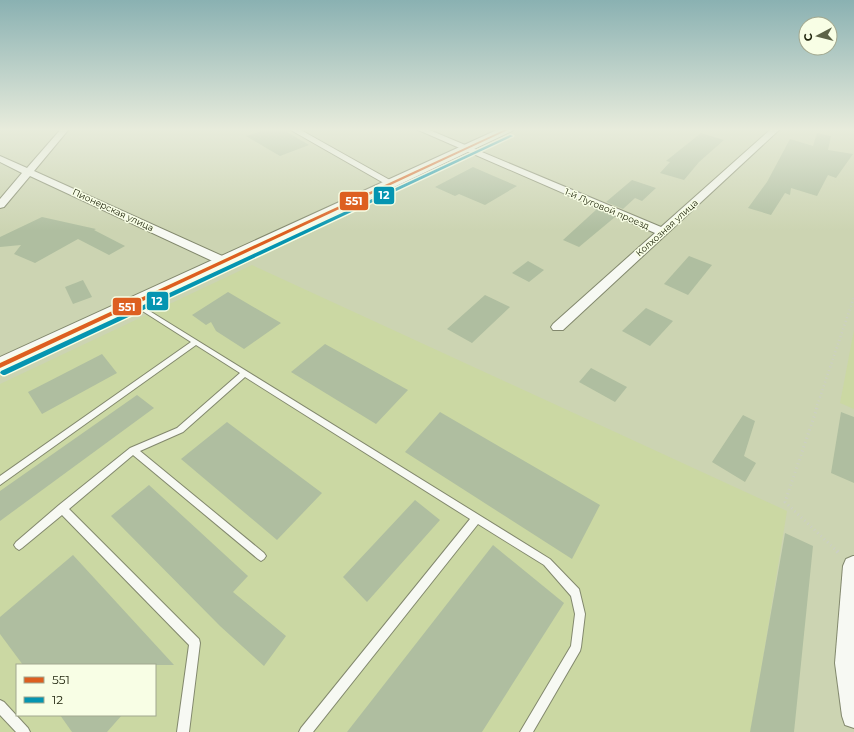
<svg xmlns="http://www.w3.org/2000/svg" width="854" height="732" font-family="Montserrat,sans-serif">
<style>
.built{fill:#cbd8a3;fill-rule:evenodd}
.building{fill:#afbea0}
.lines{fill:none;stroke-linecap:round;stroke-linejoin:round}
.lane-casing{stroke:#82886d;stroke-width:2}
.street-casing{stroke:#82886d;stroke-width:2}
.secondary-casing{stroke:#82886d;stroke-width:2}
.path-far2{stroke:#cccfc4;stroke-width:2.5;stroke-dasharray:1 3;stroke-linecap:butt}
.path-far1{stroke:#cccfc4;stroke-width:3;stroke-dasharray:1 3.5;stroke-linecap:butt}
.path{stroke:#cccfc4;stroke-width:4;stroke-dasharray:1.5 4.5;stroke-linecap:butt}
.lane{fill:#f7f9f3;fill-rule:evenodd}
.street{fill:#f7f9f3;fill-rule:evenodd}
.secondary{fill:#f7f9f3;fill-rule:evenodd}
.bus-1-casing{stroke:#f8fee5;stroke-width:3}
.bus-2-casing{stroke:#f8fee5;stroke-width:3}
.bus-1{fill:#dd5f20;fill-rule:evenodd}
.bus-2{fill:#0595b1;fill-rule:evenodd}
.labels{text-anchor:middle;stroke-width:3;stroke-linejoin:round;paint-order:stroke}
.far-street-label{font-size:9px;fill:#21260e;stroke:#f8fee5}
.line-badge{stroke:#f8fee5;stroke-width:1.5}
.badge-label{font-size:11px;text-anchor:middle;font-weight:bold;fill:#fff}
</style>
<rect width="100%" height="100%" fill="#ccd4b2"/>
<g class="built">
<path d="M 252,265 L 787,511 L 751,732 L 0,732 L 0,384 ZM 17,665 L 155,665 L 155,715 L 17,715 Z"/>
<polygon points="854,330 854,409 840,403"/>
</g>
<g class="building">
<polygon points="269,129 282,129 309,145 280,156 246,136"/>
<polygon points="701,133 724,140 699,162 684,180 660,173 670,162 666,161"/>
<polygon points="817,133 831,136 828,150 853,154 836,178 828,175 817,196 791,188 790,195 785,193 771,215 748,208 767,182 790,139 813,146"/>
<polygon points="473,167 489,174 517,186 485,205 459,194 455,196 435,187"/>
<polygon points="632,180 656,188 642,201 635,198 623,209 606,202"/>
<polygon points="597,209 615,217 579,247 563,240"/>
<polygon points="42,217 96,229 94,230 125,246 109,255 78,239 35,263 14,254 21,245 0,247 0,237"/>
<polygon points="689,256 712,265 688,295 664,284"/>
<polygon points="528,261 544,270 529,282 512,273"/>
<polygon points="83,280 92,297 73,304 65,287"/>
<polygon points="228,292 281,323 244,349 216,331 211,322 206,325 192,315"/>
<polygon points="485,295 510,307 472,343 447,329"/>
<polygon points="646,308 673,321 650,346 622,331"/>
<polygon points="325,344 408,390 376,424 291,372"/>
<polygon points="102,354 117,373 42,414 28,392"/>
<polygon points="591,368 627,387 615,402 579,382"/>
<polygon points="137,395 154,408 0,521 0,491"/>
<polygon points="440,412 600,505 572,559 405,452"/>
<polygon points="841,412 854,417 854,483 831,473"/>
<polygon points="743,415 755,421 744,456 756,463 745,482 712,462"/>
<polygon points="227,422 322,493 277,540 181,459"/>
<polygon points="149,485 248,576 233,592 286,636 264,666 220,626 111,516"/>
<polygon points="415,500 440,520 367,602 343,577"/>
<polygon points="785,533 813,546 794,732 750,732"/>
<polygon points="493,545 564,603 482,732 347,732"/>
<polygon points="73,555 174,665 23,665 0,634 0,617"/>
<polygon points="60,715 122,715 107,732 72,732"/>
</g>
<g class="lines">
<g class="lane-casing">
<g id="lane">
<polygon points="135,302 550,559 579,589 580,593 585,614 581,647 580,651 533,732 520,732 571,646 575,614 571,596 544,565 478,524 313,732 299,732 301,728 470,519 245,377 183,432 140,451 264,553 266,556 264,559 261,561 258,559 133,455 69,509 199,639 200,643 189,732 177,732 189,645 62,515 22,548 19,550 16,548 14,545 16,542 59,505 130,448 177,428 240,373 196,345 0,485 0,476 191,342 133,305 132,304 133,303"/>
<polygon points="0,700 4,702 28,728 30,732 16,732 0,715"/>
</g>
</g>
<g class="street-casing">
<g id="street">
<polygon points="61,129 69,129 34,171 229,259 231,262 229,265 221,265 30,176 4,207 0,208 0,199 22,173 0,162 0,156 27,168"/>
<polygon points="289,129 299,129 397,184 392,187 389,186"/>
<polygon points="416,129 427,129 661,227 771,129 780,129 563,330 553,330 551,327 553,324 655,233"/>
<polygon points="853,556 854,556 854,728 845,725 842,716 835,663 843,566 846,559"/>
</g>
</g>
<g class="secondary-casing">
<polygon id="secondary" points="499,129 514,129 512,131 0,374 0,357"/>
</g>
<polyline class="path-far2" points="816,409 854,297"/>
<polyline class="path-far1" points="817,408 785,502 838,552"/>
<polyline class="path" points="837,551 839,553"/>
<use href="#lane" class="lane"/>
<use href="#street" class="street"/>
<use href="#secondary" class="secondary"/>
<g class="bus-1-casing">
<polygon id="bus-1" points="506,129 510,129 0,368 0,363"/>
</g>
<g class="bus-2-casing">
<polygon id="bus-2" points="510,135 513,136 5,375 3,375 0,373 1,371"/>
</g>
<use href="#bus-1" class="bus-1"/>
<use href="#bus-2" class="bus-2"/>
</g>
<linearGradient id="sky" x2="0" y2="1"><stop stop-color="#8ab1b2"/><stop offset="0.56" stop-color="#e8ecdc"/><stop offset="1" stop-color="#e8ecdc" stop-opacity="0"/></linearGradient>
<rect width="854" height="231" fill="url(#sky)"/>
<g class="labels">
<g class="far-street-label">
<text transform="translate(607 209) rotate(23)" y="3">1-й Луговой проезд</text>
<text transform="translate(113 210) rotate(25)" y="3">Пионерская улица</text>
<text transform="translate(667 228) rotate(-42)" y="3">Колхозная улица</text>
</g>
</g>
<g class="line-badge">
<rect x="373" y="186" width="22" height="19" rx="4" fill="#0595b1"/>
<rect x="339" y="191" width="30" height="20" rx="4" fill="#dd5f20"/>
<rect x="146" y="291" width="23" height="20" rx="4" fill="#0595b1"/>
<rect x="112" y="297" width="30" height="19" rx="4" fill="#dd5f20"/>
</g>
<g class="badge-label">
<text x="384" y="199">12</text>
<text x="354" y="205">551</text>
<text x="157" y="305">12</text>
<text x="127" y="311">551</text>
</g>
<rect x="16" y="664" width="140" height="52" fill="#f8fee5" stroke="#a2a88f"/>
<rect x="24" y="677" width="20" height="6" fill="#dd5f20" stroke="#a2a88f"/>
<text x="52" y="684" font-size="12" fill="#21260e">551</text>
<rect x="24" y="697" width="20" height="6" fill="#0595b1" stroke="#a2a88f"/>
<text x="52" y="704" font-size="12" fill="#21260e">12</text>
<g transform="translate(818 36) rotate(263)"><circle r="19" fill="#f8fee5" stroke="#a2a88f"/>
<path d="M0-3L7 15L0 10L-7 15Z" fill="#5d6347"/>
<text y="-6" font-size="11" font-weight="bold" text-anchor="middle" fill="#21260e">С</text>
</g>
</svg>
